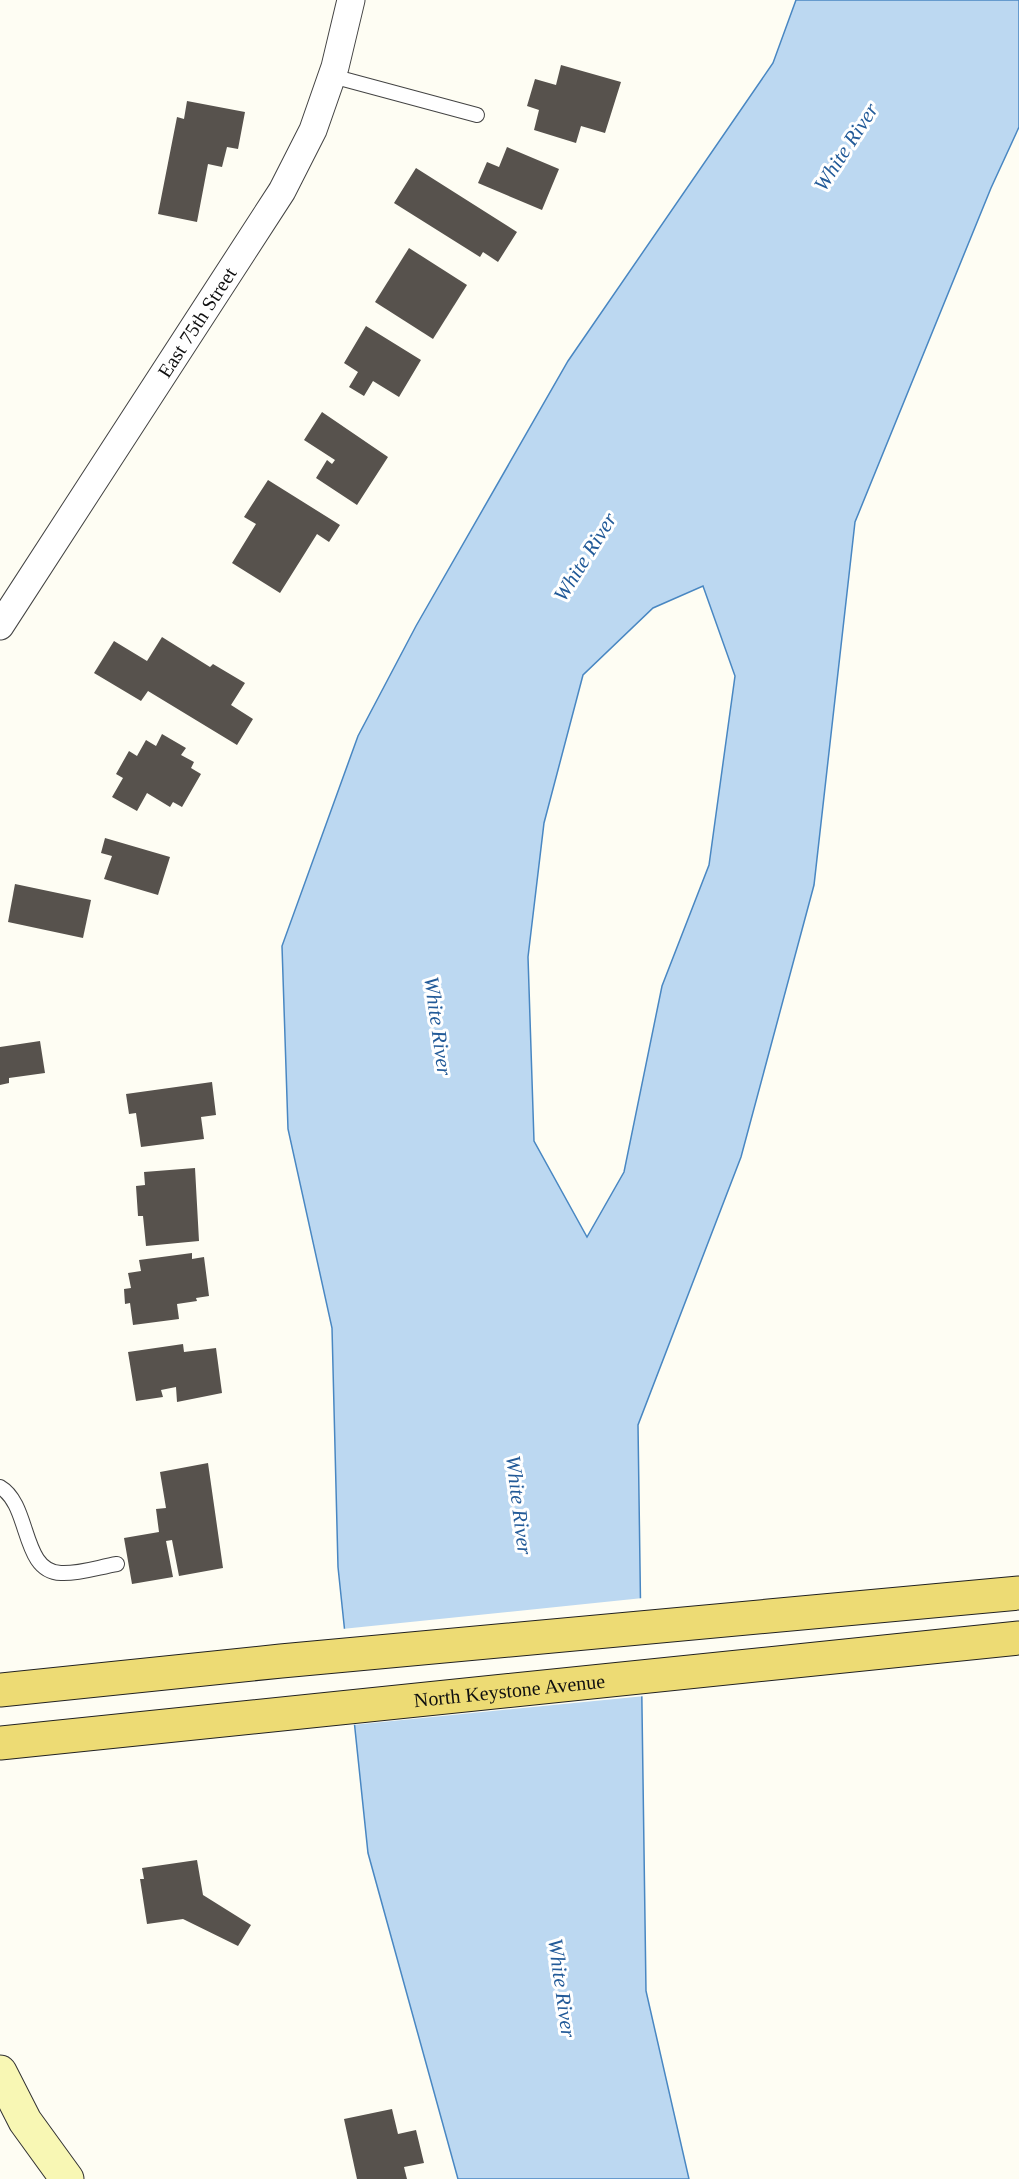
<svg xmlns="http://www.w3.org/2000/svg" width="1019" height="2179" font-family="Georgia,serif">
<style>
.water{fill:#bcd8f1;stroke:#4987c2;stroke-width:1.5;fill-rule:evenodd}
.pier{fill:#fefdf3}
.building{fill:#57524d}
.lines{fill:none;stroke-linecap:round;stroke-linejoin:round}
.lane-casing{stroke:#434343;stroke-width:16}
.street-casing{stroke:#434343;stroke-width:29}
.secondary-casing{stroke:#323232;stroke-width:35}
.primary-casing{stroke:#212121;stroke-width:35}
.lane{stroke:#fff;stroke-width:14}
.street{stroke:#fff;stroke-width:27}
.secondary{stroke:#f8f7b4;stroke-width:33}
.primary{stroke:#eddb74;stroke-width:33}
.labels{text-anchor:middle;stroke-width:6;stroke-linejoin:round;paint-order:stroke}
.street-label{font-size:20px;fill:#101010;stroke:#fff}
.water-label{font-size:21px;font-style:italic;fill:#225a98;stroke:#fff}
</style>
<rect width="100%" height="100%" fill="#fefdf3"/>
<path class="water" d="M 796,0 L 1019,0 L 1019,127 L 991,188 L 855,522 L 814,885 L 741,1157 L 638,1425 L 646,1991 L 689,2179 L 458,2179 L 368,1853 L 338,1567 L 332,1328 L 288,1129 L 282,946 L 358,736 L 416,626 L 568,361 L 773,63 ZM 703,586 L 735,676 L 709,865 L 662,986 L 624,1172 L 587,1237 L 534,1141 L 528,957 L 544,823 L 583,675 L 653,608 Z"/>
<polygon class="pier" points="643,1598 645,1696 352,1725 342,1629"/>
<g class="building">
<polygon points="561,65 621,82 605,133 581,126 576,143 534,130 539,110 527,106 535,79 556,85"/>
<polygon points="187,101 245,112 238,149 227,147 222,167 208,164 197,222 158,214 177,117 184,119"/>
<polygon points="507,147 559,169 542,210 478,183 487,162 499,167"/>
<polygon points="416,168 517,232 498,262 483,252 480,257 394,203"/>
<polygon points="409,248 467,285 433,339 375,302"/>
<polygon points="366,326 421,360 399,397 373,381 364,396 349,387 358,372 344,363"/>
<polygon points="322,412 388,457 357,505 316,478 327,460 332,464 335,460 304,440"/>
<polygon points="268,480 340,525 329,542 317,534 280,593 232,563 256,524 244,517"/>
<polygon points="162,637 210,667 213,664 245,683 231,705 253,719 237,745 148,691 141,701 94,673 114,641 147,661"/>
<polygon points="162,734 186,748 181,755 194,762 191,768 201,774 182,807 173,802 170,807 147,793 137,811 112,797 123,778 116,774 129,751 137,756 146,740 156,746"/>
<polygon points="105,838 170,857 158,895 104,879 112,856 101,853"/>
<polygon points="15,884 91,900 83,938 8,922"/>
<polygon points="40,1041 45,1073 9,1078 9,1083 0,1085 0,1047"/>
<polygon points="212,1082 216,1115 201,1117 204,1139 141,1147 136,1113 129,1114 126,1094"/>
<polygon points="195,1168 199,1241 146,1246 143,1216 138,1216 136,1186 145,1185 144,1172"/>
<polygon points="192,1253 192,1259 204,1257 209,1296 196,1298 197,1301 177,1304 179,1319 133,1325 130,1303 125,1304 124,1289 131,1288 128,1273 141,1271 139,1260"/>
<polygon points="183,1344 184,1352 216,1348 222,1393 177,1402 176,1387 161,1390 163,1397 136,1401 128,1352"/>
<polygon points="208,1463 223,1568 179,1576 172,1540 166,1541 173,1577 132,1584 124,1538 159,1532 156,1509 166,1508 160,1472"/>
<polygon points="197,1860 203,1895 251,1925 238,1946 183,1919 147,1924 140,1879 144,1879 142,1868"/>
<polygon points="392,2109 398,2134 416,2130 424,2163 404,2167 407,2179 357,2179 344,2119"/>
</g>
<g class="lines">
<g class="lane-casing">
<g id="lane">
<polyline points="332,76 477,115"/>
<path d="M 0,1487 C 31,1505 21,1572 61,1573 C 79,1574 99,1567 117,1564"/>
</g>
</g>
<g class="street-casing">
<g id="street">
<path id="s1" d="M 0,626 L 282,191 L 313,130 L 335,67 L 351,0"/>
</g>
</g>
<g class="secondary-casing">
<polyline id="secondary" points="0,2072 25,2121 67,2179"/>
</g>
<g class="primary-casing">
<g id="primary">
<polyline points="0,1690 281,1661 1019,1593"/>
<path id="s2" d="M 0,1743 L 1019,1638"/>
</g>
</g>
<use href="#lane" class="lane"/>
<use href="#street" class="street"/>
<use href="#secondary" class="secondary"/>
<use href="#primary" class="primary"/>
</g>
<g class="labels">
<g class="street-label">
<text dy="7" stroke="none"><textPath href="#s1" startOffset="362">East 75th Street</textPath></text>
<text dy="7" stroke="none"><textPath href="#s2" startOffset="512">North Keystone Avenue</textPath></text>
</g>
<g class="water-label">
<text transform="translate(846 147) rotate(-57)" y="7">White River</text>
<text transform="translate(585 557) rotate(-58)" y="7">White River</text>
<text transform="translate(438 1026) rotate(82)" y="7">White River</text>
<text transform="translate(519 1505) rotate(83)" y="7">White River</text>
<text transform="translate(562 1988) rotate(82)" y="7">White River</text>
</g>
</g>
</svg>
